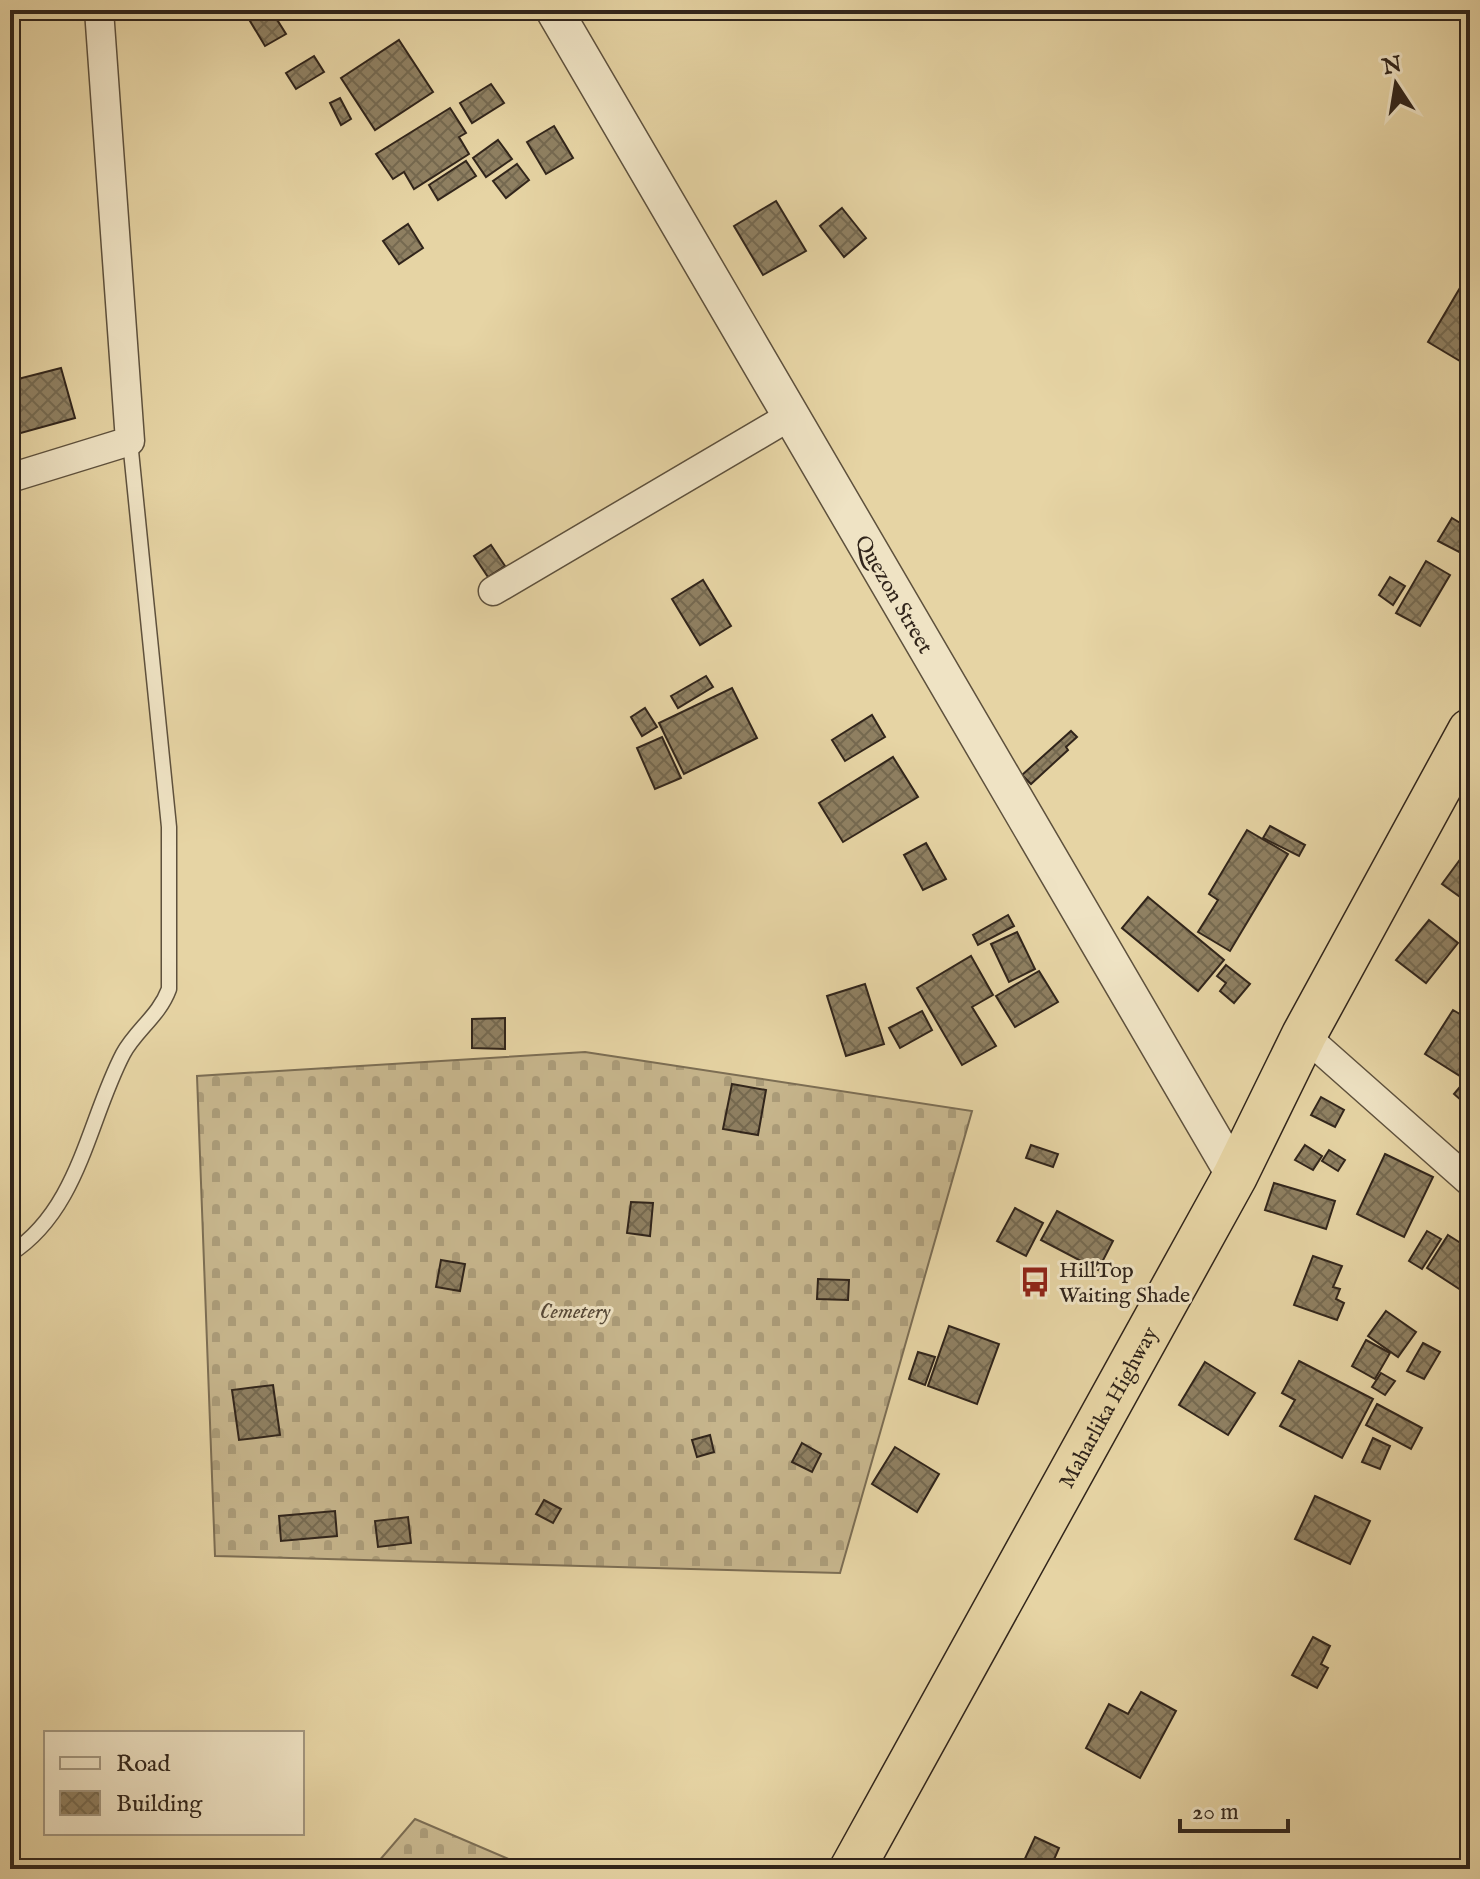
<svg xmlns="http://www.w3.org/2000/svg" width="1480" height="1879" font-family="'IM FELL English',serif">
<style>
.cemetery{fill:url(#cemetery-stones);stroke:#7c6e54;stroke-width:2}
.building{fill:url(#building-cross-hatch);stroke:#31251b;stroke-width:2}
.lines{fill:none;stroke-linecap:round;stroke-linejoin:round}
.service-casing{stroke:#5e513d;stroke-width:17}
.minor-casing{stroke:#5e513d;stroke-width:31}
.tertiary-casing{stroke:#5e513d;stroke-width:39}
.trunk-casing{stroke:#31251b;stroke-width:47}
.service{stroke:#efe3c4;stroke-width:14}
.minor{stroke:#efe3c4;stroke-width:28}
.tertiary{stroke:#efe3c4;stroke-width:36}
.trunk{stroke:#e6d4a4;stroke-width:44}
.labels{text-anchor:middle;stroke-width:6;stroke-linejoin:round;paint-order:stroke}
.street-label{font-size:22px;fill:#31251b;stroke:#efe3c4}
.poi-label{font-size:22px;fill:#31251b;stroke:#efe3c4;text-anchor:start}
.park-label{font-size:22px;font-style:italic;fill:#564938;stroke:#efe3c4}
</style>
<defs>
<pattern id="cemetery-stones" width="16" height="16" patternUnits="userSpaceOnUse" patternTransform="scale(2)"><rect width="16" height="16" fill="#c7b68d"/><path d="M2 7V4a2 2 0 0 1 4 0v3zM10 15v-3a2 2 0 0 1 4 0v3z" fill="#ab9c79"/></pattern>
<pattern id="building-cross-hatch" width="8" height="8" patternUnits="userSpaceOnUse" patternTransform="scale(2)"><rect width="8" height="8" fill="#8f8062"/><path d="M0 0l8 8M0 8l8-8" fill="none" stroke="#756950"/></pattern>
</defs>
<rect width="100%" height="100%" fill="#e6d4a4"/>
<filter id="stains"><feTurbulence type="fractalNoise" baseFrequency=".0025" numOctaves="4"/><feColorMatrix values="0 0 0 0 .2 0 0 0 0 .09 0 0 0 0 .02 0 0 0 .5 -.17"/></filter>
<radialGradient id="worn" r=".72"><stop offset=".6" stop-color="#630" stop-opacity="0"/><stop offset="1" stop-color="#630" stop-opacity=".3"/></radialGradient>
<g class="cemetery">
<polygon points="585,1052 972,1111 840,1573 215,1556 197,1076"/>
<polygon points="415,1819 532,1869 372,1869"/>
</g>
<g class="building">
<polygon points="267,10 271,10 286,34 265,46 250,21"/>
<polygon points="399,40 433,92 375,130 341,78"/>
<polygon points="314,56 324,72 296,89 286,73"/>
<polygon points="491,84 504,103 472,123 460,103"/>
<polygon points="340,98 351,119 341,125 330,103"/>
<polygon points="450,108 466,133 459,137 469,154 414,189 404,172 393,179 376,154"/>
<polygon points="554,126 573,158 546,174 527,142"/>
<polygon points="498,140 512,159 486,177 473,158"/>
<polygon points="466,161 476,176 438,200 429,185"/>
<polygon points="517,164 529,180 506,198 493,181"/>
<polygon points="776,201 806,251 763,275 734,226"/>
<polygon points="842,208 866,238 844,257 820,226"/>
<polygon points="408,224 423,248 399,264 383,241"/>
<polygon points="1470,271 1470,367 1428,342"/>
<polygon points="61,368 75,418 10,436 10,381"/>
<polygon points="1452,518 1470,529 1459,552 1438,541"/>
<polygon points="491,545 505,566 488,577 474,556"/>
<polygon points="1426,561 1450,575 1420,626 1396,613"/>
<polygon points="1390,577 1405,586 1393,605 1379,595"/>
<polygon points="703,580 731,626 700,645 672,599"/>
<polygon points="706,676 713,687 678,708 671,696"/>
<polygon points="732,688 757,738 684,774 659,723"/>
<polygon points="645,708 657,727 642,736 631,717"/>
<polygon points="872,715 885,737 845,761 832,740"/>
<polygon points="1071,731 1077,737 1066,747 1068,750 1031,784 1022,775"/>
<polygon points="662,737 681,778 655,789 637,748"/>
<polygon points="893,757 918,797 843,842 819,803"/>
<polygon points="1270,826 1305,845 1299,856 1263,838"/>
<polygon points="1247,830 1288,854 1230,951 1198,932 1218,900 1209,894"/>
<polygon points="926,843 946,879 923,890 904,855"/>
<polygon points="1470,846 1470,904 1442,884"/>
<polygon points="1148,897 1224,960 1198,991 1122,928"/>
<polygon points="1008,915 1014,926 978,945 973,935"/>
<polygon points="1429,920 1458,943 1426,983 1396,960"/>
<polygon points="1017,932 1035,969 1009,982 991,944"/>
<polygon points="971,956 993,995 972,1007 996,1046 962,1065 917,988"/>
<polygon points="1226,965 1250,984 1234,1003 1220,991 1226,983 1217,976"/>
<polygon points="1039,971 1058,1002 1015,1027 996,996"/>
<polygon points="865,984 884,1044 846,1056 827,996"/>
<polygon points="1453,1010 1470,1020 1470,1060 1460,1076 1425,1054"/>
<polygon points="922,1011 932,1030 900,1048 889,1028"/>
<polygon points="505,1018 505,1049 472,1048 472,1019"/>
<polygon points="1470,1075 1470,1108 1454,1094"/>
<polygon points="732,1084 766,1090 758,1135 723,1129"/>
<polygon points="1321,1097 1344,1110 1335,1127 1311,1115"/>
<polygon points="1031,1145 1058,1154 1053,1167 1026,1158"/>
<polygon points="1305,1145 1322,1156 1313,1170 1295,1160"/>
<polygon points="1329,1150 1345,1160 1338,1171 1322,1161"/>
<polygon points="1385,1154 1433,1177 1404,1237 1357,1214"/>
<polygon points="1274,1183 1335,1201 1326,1229 1265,1210"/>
<polygon points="631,1202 653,1203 650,1236 627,1233"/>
<polygon points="1015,1208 1043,1223 1026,1256 997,1241"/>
<polygon points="1057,1211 1113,1241 1098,1270 1041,1240"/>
<polygon points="1427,1231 1441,1239 1422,1269 1409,1261"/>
<polygon points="1448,1235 1470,1249 1470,1296 1427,1268"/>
<polygon points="1313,1256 1342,1266 1333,1287 1340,1289 1336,1299 1344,1303 1337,1320 1294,1305"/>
<polygon points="441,1260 465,1264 460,1291 436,1287"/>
<polygon points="818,1279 849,1280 848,1300 817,1299"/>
<polygon points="1386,1311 1416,1332 1398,1357 1368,1336"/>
<polygon points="949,1326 999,1344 977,1404 928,1386"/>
<polygon points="1366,1340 1390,1353 1375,1379 1352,1366"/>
<polygon points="1423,1343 1440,1352 1424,1379 1407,1371"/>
<polygon points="918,1352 935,1357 925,1385 909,1379"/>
<polygon points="1299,1361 1373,1399 1342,1458 1280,1426 1295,1400 1282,1393"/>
<polygon points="1205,1362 1255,1393 1228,1435 1179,1405"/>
<polygon points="1381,1373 1395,1381 1385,1395 1372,1387"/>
<polygon points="273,1385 280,1435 239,1440 232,1390"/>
<polygon points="1377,1404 1422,1428 1411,1449 1366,1425"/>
<polygon points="710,1435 714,1452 697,1457 692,1440"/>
<polygon points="1373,1438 1390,1446 1380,1469 1362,1462"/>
<polygon points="802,1443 821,1454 812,1472 792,1462"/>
<polygon points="895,1447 939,1474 917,1512 872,1484"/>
<polygon points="1315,1496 1370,1521 1350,1564 1295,1539"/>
<polygon points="544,1500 561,1509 553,1523 536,1514"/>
<polygon points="335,1511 337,1536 281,1541 279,1516"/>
<polygon points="408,1517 411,1543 378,1547 375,1521"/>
<polygon points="1313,1637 1330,1646 1321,1664 1328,1668 1317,1688 1292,1675"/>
<polygon points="1141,1692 1176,1711 1140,1778 1086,1748 1109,1704 1128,1714"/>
<polygon points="1035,1837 1059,1848 1050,1869 1022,1865"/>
</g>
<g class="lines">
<g class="service-casing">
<path id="service" d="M 10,1254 C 79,1210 88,1121 123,1054 C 136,1030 159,1016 169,989 L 169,827 L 130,441"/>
</g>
<g class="minor-casing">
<g id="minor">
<polyline points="10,478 130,441 99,10"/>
<polyline points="493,591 792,415"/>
<polyline points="1304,1035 1470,1182"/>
</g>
</g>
<g class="tertiary-casing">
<g id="tertiary">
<path id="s1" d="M 554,10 L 1235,1176"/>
</g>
</g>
<g class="trunk-casing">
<g id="trunk">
<path id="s2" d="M 852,1869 L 1235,1176 L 1304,1035 L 1470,731"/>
</g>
</g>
<use href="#service" class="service"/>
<use href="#minor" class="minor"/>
<use href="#tertiary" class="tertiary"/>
<use href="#trunk" class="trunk"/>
</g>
<defs>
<g id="bus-bare" transform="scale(2.4)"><path d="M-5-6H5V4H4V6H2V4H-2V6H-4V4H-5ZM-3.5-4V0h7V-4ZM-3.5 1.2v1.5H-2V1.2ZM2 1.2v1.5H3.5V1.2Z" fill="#8f2418" stroke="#efe3c4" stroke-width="2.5" paint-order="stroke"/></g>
</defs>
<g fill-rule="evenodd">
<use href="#bus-bare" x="1035" y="1282"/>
</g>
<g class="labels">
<g class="street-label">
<text dy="8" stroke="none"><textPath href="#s1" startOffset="676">Quezon Street</textPath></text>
<text dy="8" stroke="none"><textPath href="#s2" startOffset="528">Maharlika Highway</textPath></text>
</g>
<g class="poi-label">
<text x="1059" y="1277">HillTop<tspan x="1059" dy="25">Waiting Shade</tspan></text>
</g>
<g class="park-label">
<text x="575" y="1318">Cemetery</text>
</g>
</g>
<rect width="1480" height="1879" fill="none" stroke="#e6d4a4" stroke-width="40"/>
<rect x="12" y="12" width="1456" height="1855" fill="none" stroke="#31251b" stroke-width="4"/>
<rect x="20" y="20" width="1440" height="1839" fill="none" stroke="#31251b" stroke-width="2"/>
<rect x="44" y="1731" width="260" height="104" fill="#efe3c4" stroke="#a39780" stroke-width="2"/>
<rect x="60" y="1757" width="40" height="12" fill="#efe3c4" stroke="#a39780" stroke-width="2"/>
<text x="116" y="1771" font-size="24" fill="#31251b">Road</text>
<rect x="60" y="1791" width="40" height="24" fill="url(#building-cross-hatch)" stroke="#a39780" stroke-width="2"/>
<text x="116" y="1811" font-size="24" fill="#31251b">Building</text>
<g transform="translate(1396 84) rotate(348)" stroke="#efe3c4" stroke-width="6" paint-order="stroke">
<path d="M0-6L14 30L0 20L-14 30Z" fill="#31251b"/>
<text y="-12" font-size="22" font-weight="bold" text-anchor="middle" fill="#31251b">N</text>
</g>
<path d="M1180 1819v12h108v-12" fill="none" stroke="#31251b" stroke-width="4"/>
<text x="1192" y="1819" font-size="24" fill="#31251b" stroke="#efe3c4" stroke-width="6" paint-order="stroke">20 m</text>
<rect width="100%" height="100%" filter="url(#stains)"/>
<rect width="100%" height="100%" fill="url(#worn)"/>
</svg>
